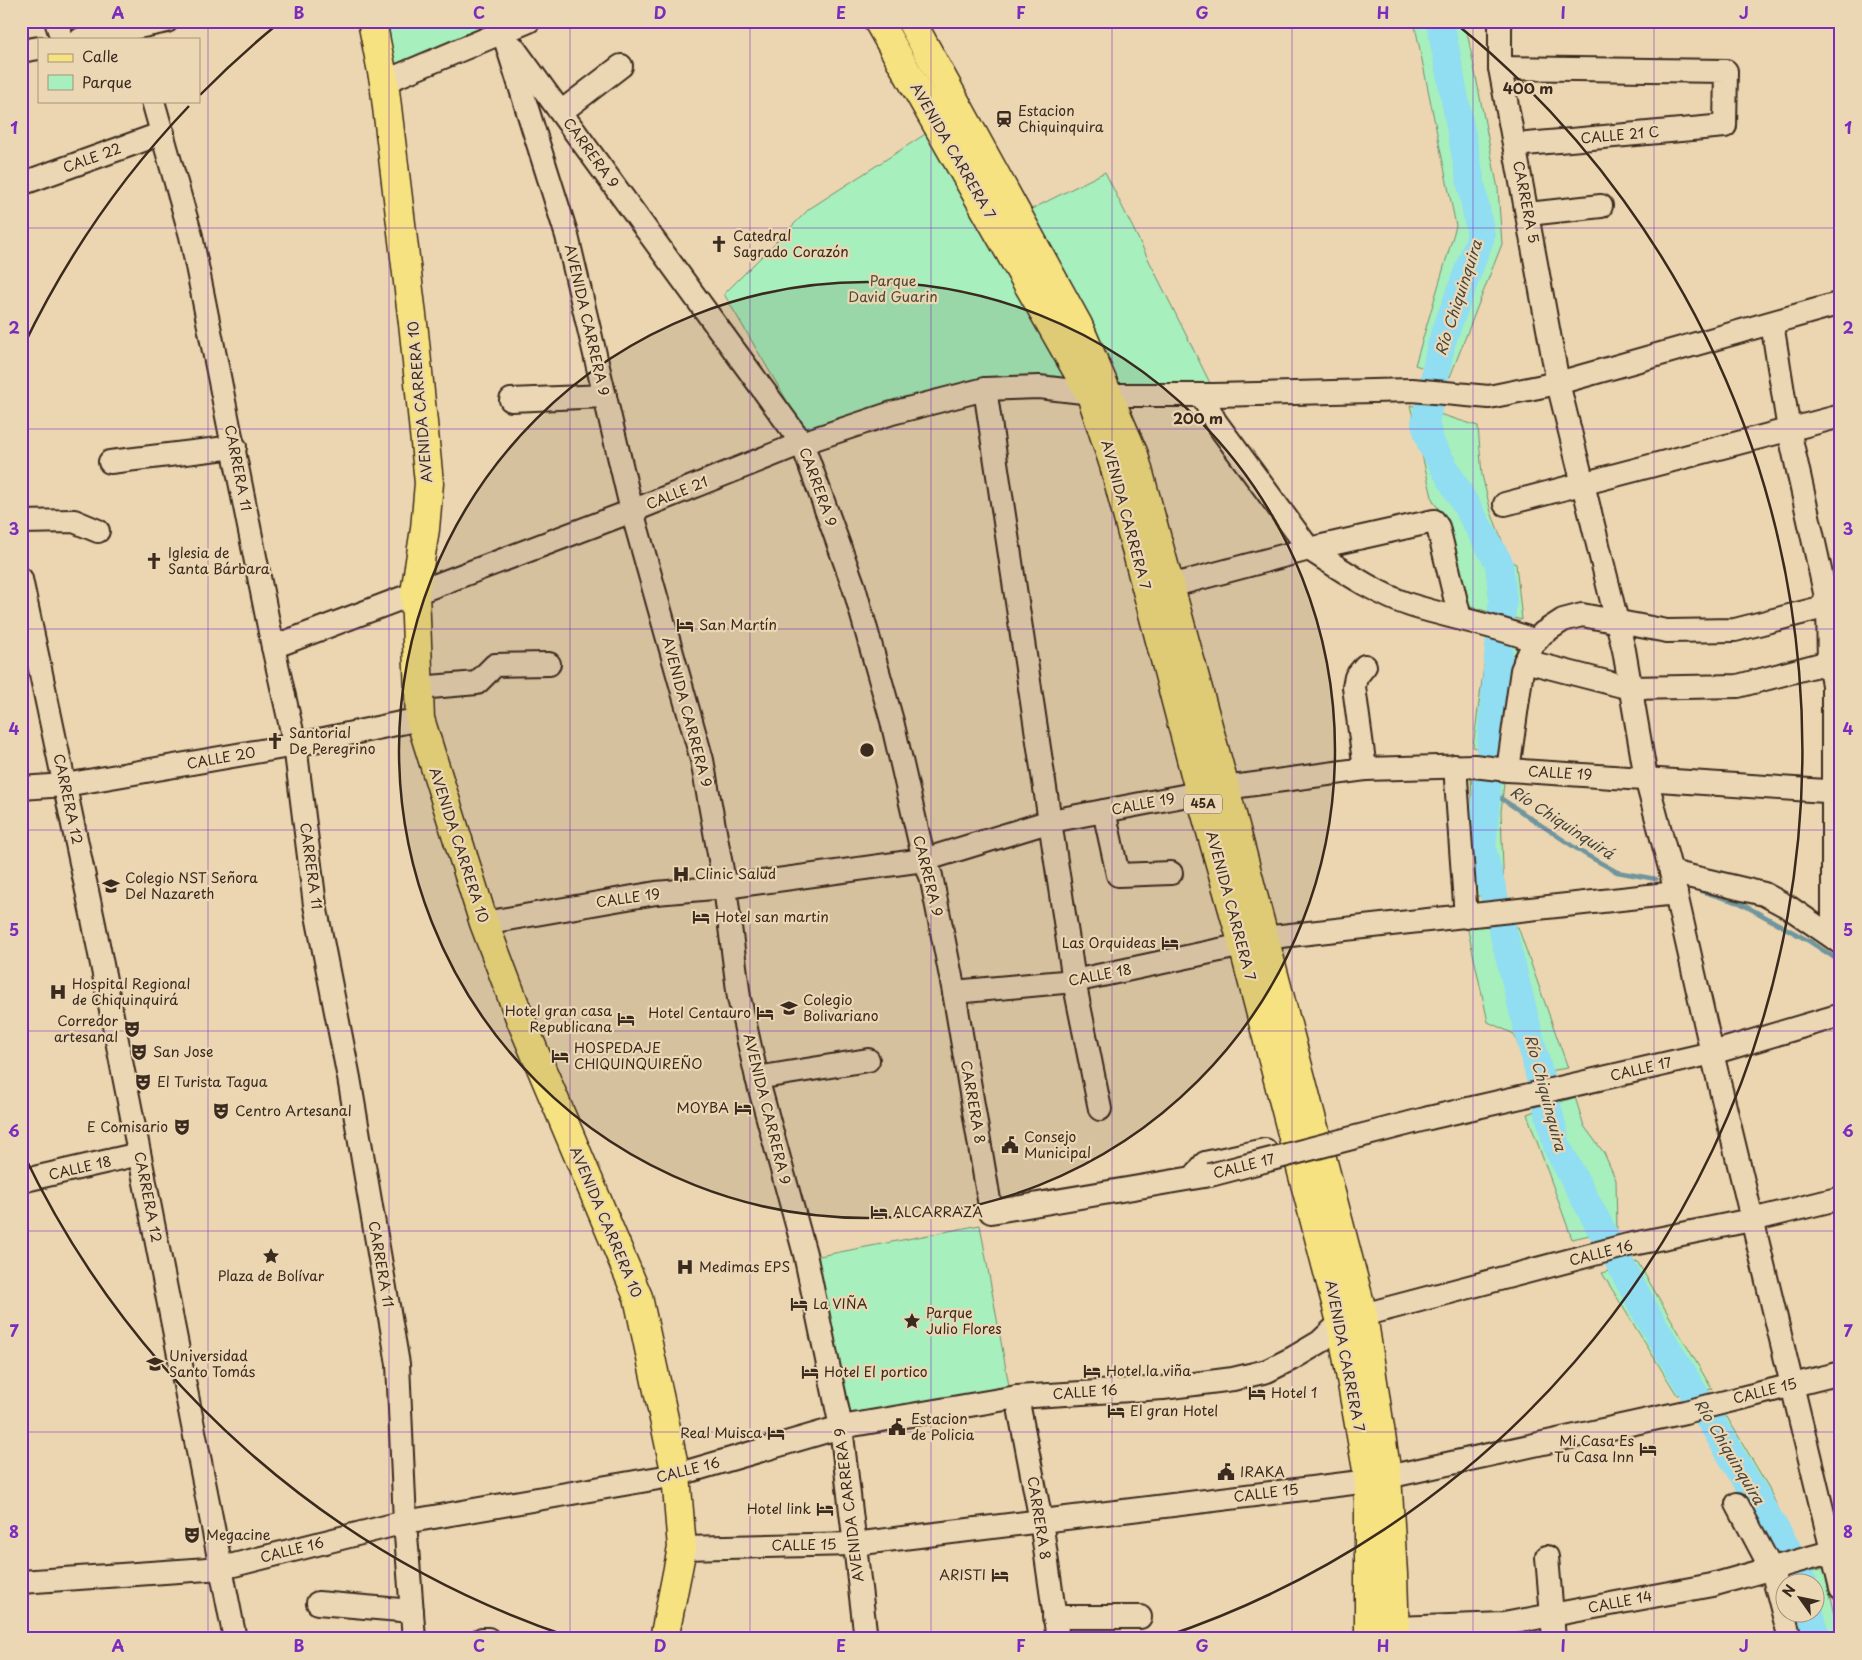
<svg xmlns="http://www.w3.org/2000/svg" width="1862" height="1660" font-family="'Playpen Sans',sans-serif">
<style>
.green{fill:#a7efbc;stroke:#718c6d}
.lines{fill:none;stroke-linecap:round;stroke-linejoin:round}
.stream{stroke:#6f959d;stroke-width:4.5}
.river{stroke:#91ddf2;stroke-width:28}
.minor-casing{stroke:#3b2a1e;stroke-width:26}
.major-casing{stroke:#3b2a1e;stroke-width:31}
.minor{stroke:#ecd7b5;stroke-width:22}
.major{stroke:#f6e281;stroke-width:28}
.minor-bridge-casing{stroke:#3b2a1e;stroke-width:26;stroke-linecap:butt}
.minor-bridge{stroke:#ecd7b5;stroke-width:22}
.grid{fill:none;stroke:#7b2cbf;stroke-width:1;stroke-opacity:0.55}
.ring{fill:none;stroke:#3b2a1e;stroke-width:2.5}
.labels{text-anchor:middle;stroke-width:4.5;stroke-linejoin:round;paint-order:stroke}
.shield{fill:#ecd7b5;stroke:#705e4b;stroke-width:1}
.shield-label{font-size:12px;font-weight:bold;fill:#3b2a1e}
.poi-label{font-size:14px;fill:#3b2a1e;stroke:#ecd7b5;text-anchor:start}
.street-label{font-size:14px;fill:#3b2a1e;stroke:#ecd7b5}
.park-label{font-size:14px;fill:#4b4836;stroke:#ecd7b5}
.water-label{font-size:15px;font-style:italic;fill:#48453e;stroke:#ecd7b5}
.centre{fill:#3b2a1e;stroke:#ecd7b5;stroke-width:2.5}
.ring-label{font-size:15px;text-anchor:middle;font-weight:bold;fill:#3b2a1e;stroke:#ecd7b5;stroke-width:4.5;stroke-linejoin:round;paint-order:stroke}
.neatline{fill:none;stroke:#7b2cbf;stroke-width:2}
.grid-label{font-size:16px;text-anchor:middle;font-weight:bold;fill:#7b2cbf}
</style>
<rect width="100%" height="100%" fill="#ecd6b1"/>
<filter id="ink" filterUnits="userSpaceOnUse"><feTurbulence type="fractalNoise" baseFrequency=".02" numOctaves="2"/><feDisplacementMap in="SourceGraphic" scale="10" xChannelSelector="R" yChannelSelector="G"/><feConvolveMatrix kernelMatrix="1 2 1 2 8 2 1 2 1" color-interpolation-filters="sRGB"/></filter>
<g filter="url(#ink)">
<g class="green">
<polygon points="388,21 507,21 394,66"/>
<polygon points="1414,21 1465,21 1498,189 1502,244 1450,377 1415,365 1456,226"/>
<polygon points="927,133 1076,385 806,433 724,294 809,209"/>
<polygon points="1105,172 1213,389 1117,390 1028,211"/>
<polygon points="1410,405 1478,426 1482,475 1491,512 1510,561 1516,564 1522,620 1470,607 1447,521 1433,501"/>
<polygon points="1488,636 1517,645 1500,754 1473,747"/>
<polygon points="1471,774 1504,783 1501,812 1504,896 1476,896"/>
<polygon points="1467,926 1518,927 1568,1068 1529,1074 1514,1034 1488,1022"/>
<polygon points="1575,1097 1584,1126 1604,1153 1616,1180 1617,1229 1572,1239 1527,1114"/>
<polygon points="980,1225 1009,1386 843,1417 814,1257"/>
<polygon points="1637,1261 1712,1389 1677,1395 1602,1273"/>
<polygon points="1727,1417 1766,1483 1797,1547 1776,1555 1697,1423"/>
<polygon points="1824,1568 1841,1639 1801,1639 1794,1613 1814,1612 1814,1582 1787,1582 1786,1578"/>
</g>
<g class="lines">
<g class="stream">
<polyline points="1487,789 1583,853 1617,872 1656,879"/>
<polyline points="1701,891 1740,903 1809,941 1841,962"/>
</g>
<g class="river">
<polyline points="1440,21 1481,236 1442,341 1425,423 1431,444 1499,563 1503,601 1501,618"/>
<polyline points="1500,636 1482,848 1558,1149 1648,1316 1799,1569 1803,1582"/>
<polyline points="1810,1612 1816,1639"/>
</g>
<g class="minor-casing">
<g id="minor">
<polyline points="56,21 62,39"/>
<polyline points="1500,21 1500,68 1558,383 1624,650 1646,778 1671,872 1712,1053 1841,1588"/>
<polyline points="503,32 567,236 632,511 702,760 725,887 739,998 757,1078 805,1254 841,1427 866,1639"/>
<polyline points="81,39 167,21"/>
<polyline points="513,47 802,443 854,587 892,721 924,860 931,876 954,992 991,1212 1210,1175"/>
<polyline points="21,51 39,48"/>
<polyline points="1500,68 1726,71 1725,126 1515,145"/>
<polyline points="384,82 529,21"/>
<polyline points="153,101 191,236 273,647 295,745 315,905 349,1078 398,1364 405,1522 414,1639"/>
<polyline points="561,112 621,66"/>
<polyline points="21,184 163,133"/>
<polyline points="1528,214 1601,206"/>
<polyline points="1772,323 1789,430 1828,606 1829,662 1833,685 1833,937"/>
<polyline points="985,389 1074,981 1100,1109"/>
<path d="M 1202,395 L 1215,421 L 1309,549 C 1339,568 1376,594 1410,605 C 1451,618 1495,625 1536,641 L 1543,633 L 1563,620 L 1582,615 L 1667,631 L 1735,630 L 1828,606 L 1841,599"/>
<polyline points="511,400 605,396"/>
<polyline points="110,462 235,447"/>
<polyline points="1505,504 1841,416"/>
<polyline points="21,522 74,521 98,531"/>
<polyline points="21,579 94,924 235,1639"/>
<polyline points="1170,586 1309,549 1434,521 1438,527 1460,618"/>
<polyline points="273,647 632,511 802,443 892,413 985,389 1039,387 1109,395 1214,395 1412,390 1489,397 1558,383 1841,303"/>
<polyline points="1525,661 1630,688 1738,686 1829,662 1841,655"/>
<polyline points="1365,666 1356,677 1354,687 1365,769"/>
<polyline points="419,688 477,683 495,665 549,664"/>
<polyline points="1455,766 1466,917"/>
<polyline points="1508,770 1522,670 1531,649"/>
<polyline points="21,788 65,785 295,745 420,719"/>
<polyline points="1104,811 1118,875 1171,873"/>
<polyline points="1671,872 1764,894 1790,908 1841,943"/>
<polyline points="484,923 656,893 725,887 924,860 1051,821 1225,788 1365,769 1474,766 1508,770 1841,792"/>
<polyline points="1263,938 1676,893"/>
<polyline points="954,992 1074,981 1243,945"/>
<polyline points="757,1078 868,1060"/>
<polyline points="1429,1118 1712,1053 1841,1015"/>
<polyline points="1194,1177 1205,1163 1265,1150"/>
<polyline points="21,1181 139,1154"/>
<polyline points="1363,1315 1628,1245 1756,1219 1841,1198"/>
<polyline points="1017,1397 1041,1521 1058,1639"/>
<polyline points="1737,1504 1772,1570 1790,1639"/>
<polyline points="682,1548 854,1544 1369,1481 1685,1412 1841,1373"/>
<polyline points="1547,1557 1554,1639"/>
<polyline points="21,1582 222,1568 405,1522 676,1475 841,1427 1017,1397 1163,1388 1233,1379 1267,1371 1293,1358 1320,1342 1341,1322"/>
<polyline points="318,1603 412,1611"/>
<polyline points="1054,1617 1140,1617"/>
<polyline points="1396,1628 1504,1624 1712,1585 1841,1549"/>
<polyline points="482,1639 488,1639"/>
</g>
</g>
<g class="major-casing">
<g id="major">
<polyline points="372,21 384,82 414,332 429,483 425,529 415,593 420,719 484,923 520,1018 638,1297 676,1475 682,1548 664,1639"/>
<polyline points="878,21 1091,395 1114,465 1200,793 1243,945 1341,1322 1369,1481 1369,1639"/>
<polyline points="911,21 1078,325 1134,455 1225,788 1363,1315 1387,1475 1393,1574 1395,1639"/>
</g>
</g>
<use href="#minor" class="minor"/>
<use href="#major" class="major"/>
<g class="minor-bridge-casing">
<polyline id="minor-bridge" points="1210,1175 1429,1118"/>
</g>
<use href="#minor-bridge" class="minor-bridge"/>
</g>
</g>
<path class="grid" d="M 208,21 L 208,1639M 389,21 L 389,1639M 570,21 L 570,1639M 750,21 L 750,1639M 931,21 L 931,1639M 1112,21 L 1112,1639M 1292,21 L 1292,1639M 1473,21 L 1473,1639M 1654,21 L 1654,1639M 21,228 L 1841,228M 21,429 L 1841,429M 21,629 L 1841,629M 21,830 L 1841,830M 21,1031 L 1841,1031M 21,1231 L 1841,1231M 21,1432 L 1841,1432"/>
<circle cx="867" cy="750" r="468" fill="#3b2a1e" fill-opacity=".12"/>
<g class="ring">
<circle cx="867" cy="750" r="468"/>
<path d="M570 1637A935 935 0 0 1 23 1153M23 347A935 935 0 0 1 189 106M200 95A935 935 0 0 1 279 23M1455 23A935 935 0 0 1 1164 1637"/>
</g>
<defs>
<g id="station-bare" transform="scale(1.35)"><path d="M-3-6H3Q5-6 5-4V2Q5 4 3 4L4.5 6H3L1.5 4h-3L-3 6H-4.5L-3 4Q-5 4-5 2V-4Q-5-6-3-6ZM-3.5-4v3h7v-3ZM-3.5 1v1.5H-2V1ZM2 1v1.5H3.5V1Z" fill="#3b2a1e" stroke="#ecd7b5" stroke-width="2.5" paint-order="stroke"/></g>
<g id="church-bare" transform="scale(1.35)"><path d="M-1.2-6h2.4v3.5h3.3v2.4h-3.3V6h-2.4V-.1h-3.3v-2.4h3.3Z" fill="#3b2a1e" stroke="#ecd7b5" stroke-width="2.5" paint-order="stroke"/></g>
<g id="hotel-bare" transform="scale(1.35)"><path d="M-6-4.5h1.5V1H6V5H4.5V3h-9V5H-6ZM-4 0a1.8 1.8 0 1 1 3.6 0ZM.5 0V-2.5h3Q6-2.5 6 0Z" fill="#3b2a1e" stroke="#ecd7b5" stroke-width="2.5" paint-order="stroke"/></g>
<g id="hospital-bare" transform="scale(1.35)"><path d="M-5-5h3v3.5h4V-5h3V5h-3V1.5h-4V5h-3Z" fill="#3b2a1e" stroke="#ecd7b5" stroke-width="2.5" paint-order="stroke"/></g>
<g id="school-bare" transform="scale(1.35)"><path d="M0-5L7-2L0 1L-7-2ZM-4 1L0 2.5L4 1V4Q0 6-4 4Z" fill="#3b2a1e" stroke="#ecd7b5" stroke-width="2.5" paint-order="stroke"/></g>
<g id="theatre-bare" transform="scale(1.35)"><path d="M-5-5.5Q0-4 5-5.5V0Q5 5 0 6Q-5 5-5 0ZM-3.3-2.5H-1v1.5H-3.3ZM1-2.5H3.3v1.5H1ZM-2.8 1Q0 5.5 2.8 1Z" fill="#3b2a1e" stroke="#ecd7b5" stroke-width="2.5" paint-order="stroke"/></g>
<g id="civic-bare" transform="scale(1.35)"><path d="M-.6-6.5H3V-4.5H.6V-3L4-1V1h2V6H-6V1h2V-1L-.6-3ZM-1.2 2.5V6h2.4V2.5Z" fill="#3b2a1e" stroke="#ecd7b5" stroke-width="2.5" paint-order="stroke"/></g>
<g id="sight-bare" transform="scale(1.35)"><path d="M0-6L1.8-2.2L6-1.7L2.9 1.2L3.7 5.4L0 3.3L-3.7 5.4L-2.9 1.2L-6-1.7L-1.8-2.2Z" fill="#3b2a1e" stroke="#ecd7b5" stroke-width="2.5" paint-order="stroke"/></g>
<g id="university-bare" transform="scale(1.35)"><path d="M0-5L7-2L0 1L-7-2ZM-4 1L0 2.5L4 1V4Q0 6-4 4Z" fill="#3b2a1e" stroke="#ecd7b5" stroke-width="2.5" paint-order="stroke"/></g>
</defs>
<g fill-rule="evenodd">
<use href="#station-bare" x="1004" y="119"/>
<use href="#church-bare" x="719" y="244"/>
<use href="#church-bare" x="154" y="561"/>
<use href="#hotel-bare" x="685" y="625"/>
<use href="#church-bare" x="275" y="741"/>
<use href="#hospital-bare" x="681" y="874"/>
<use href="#school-bare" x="111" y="886"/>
<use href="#hotel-bare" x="701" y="917"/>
<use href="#hotel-bare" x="1170" y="943"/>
<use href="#hospital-bare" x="58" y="992"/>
<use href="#school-bare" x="789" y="1008"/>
<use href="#hotel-bare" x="765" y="1013"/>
<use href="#hotel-bare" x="626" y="1019"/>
<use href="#theatre-bare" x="132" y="1029"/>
<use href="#theatre-bare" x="139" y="1052"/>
<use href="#hotel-bare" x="560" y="1056"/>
<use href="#theatre-bare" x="143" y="1082"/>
<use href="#hotel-bare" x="743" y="1108"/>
<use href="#theatre-bare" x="221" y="1111"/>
<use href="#theatre-bare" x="182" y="1127"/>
<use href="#civic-bare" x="1010" y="1145"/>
<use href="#hotel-bare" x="879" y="1212"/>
<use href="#sight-bare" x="271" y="1256"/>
<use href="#hospital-bare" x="685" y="1267"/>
<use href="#hotel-bare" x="799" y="1304"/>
<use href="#sight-bare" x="912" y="1321"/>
<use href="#university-bare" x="155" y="1364"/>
<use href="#hotel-bare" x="1092" y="1371"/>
<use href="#hotel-bare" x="810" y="1372"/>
<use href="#hotel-bare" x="1257" y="1393"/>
<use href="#hotel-bare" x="1116" y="1411"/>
<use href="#civic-bare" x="897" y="1427"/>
<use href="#hotel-bare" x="776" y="1433"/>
<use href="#hotel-bare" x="1648" y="1449"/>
<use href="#civic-bare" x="1226" y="1472"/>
<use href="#hotel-bare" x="825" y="1509"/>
<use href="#theatre-bare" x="192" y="1535"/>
<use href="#hotel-bare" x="1000" y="1575"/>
</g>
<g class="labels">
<rect class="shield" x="1184" y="794.5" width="38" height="19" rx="4"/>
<g class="shield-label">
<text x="1203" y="808">45A</text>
</g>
<g class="poi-label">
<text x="1018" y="116">Estacion<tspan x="1018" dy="16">Chiquinquira</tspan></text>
<text x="733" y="241">Catedral<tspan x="733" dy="16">Sagrado Corazón</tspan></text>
<text x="168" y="558">Iglesia de<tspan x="168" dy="16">Santa Bárbara</tspan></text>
<text x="699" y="630">San Martín</text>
<text x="289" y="738">Santorial<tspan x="289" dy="16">De Peregrino</tspan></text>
<text x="695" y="879">Clinic Salud</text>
<text x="125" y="883">Colegio NST Señora<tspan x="125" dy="16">Del Nazareth</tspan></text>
<text x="715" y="922">Hotel san martin</text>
<text x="1156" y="948" text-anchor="end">Las Orquideas</text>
<text x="72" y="989">Hospital Regional<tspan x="72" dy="16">de Chiquinquirá</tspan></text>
<text x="803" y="1005">Colegio<tspan x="803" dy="16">Bolivariano</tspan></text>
<text x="612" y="1016" text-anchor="end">Hotel gran casa<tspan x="612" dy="16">Republicana</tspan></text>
<text x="751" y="1018" text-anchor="end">Hotel Centauro</text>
<text x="118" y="1026" text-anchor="end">Corredor<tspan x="118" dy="16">artesanal</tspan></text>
<text x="574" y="1053">HOSPEDAJE<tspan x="574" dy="16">CHIQUINQUIREÑO</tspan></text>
<text x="153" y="1057">San Jose</text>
<text x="157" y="1087">El Turista Tagua</text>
<text x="729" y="1113" text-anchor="end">MOYBA</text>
<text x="235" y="1116">Centro Artesanal</text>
<text x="168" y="1132" text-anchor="end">E Comisario</text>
<text x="1024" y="1142">Consejo<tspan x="1024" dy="16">Municipal</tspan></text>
<text x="893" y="1217">ALCARRAZA</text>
<text x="699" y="1272">Medimas EPS</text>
<text x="271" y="1281" text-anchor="middle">Plaza de Bolívar</text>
<text x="813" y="1309">La VIÑA</text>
<text x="926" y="1318">Parque<tspan x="926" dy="16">Julio Flores</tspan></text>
<text x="169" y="1361">Universidad<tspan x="169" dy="16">Santo Tomás</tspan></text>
<text x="1106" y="1376">Hotel la viña</text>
<text x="824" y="1377">Hotel El portico</text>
<text x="1271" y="1398">Hotel 1</text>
<text x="1130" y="1416">El gran Hotel</text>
<text x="911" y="1424">Estacion<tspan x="911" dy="16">de Policia</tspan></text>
<text x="762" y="1438" text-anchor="end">Real Muisca</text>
<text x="1634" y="1446" text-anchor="end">Mi Casa Es<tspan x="1634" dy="16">Tu Casa Inn</tspan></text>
<text x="1240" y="1477">IRAKA</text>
<text x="811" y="1514" text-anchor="end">Hotel link</text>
<text x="206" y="1540">Megacine</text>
<text x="986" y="1580" text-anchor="end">ARISTI</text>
</g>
<g class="street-label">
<text transform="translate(1620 135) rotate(-5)" y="5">CALLE 21 C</text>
<text transform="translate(953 151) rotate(60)" y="5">AVENIDA CARRERA 7</text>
<text transform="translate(591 153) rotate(54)" y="5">CARRERA 9</text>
<text transform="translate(92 158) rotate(-20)" y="5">CALE 22</text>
<text transform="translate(1526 202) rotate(79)" y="5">CARRERA 5</text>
<text transform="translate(587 320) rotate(77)" y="5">AVENIDA CARRERA 9</text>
<text transform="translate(420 402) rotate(-95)" y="5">AVENIDA CARRERA 10</text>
<text transform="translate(238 468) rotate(79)" y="5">CARRERA 11</text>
<text transform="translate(818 487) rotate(70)" y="5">CARRERA 9</text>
<text transform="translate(677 493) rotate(-22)" y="5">CALLE 21</text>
<text transform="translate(1126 515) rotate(75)" y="5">AVENIDA CARRERA 7</text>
<text transform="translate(687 712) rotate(75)" y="5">AVENIDA CARRERA 9</text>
<text transform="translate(221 758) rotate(-10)" y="5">CALLE 20</text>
<text transform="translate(1560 773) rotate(3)" y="5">CALLE 19</text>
<text transform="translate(68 799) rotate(78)" y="5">CARRERA 12</text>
<text transform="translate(1143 804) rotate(-11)" y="5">CALLE 19</text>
<text transform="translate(459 845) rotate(72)" y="5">AVENIDA CARRERA 10</text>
<text transform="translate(311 866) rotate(82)" y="5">CARRERA 11</text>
<text transform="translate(928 876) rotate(76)" y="5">CARRERA 9</text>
<text transform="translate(628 898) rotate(-8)" y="5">CALLE 19</text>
<text transform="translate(1231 906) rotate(75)" y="5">AVENIDA CARRERA 7</text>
<text transform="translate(1100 975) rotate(-11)" y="5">CALLE 18</text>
<text transform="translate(1641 1069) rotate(-13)" y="5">CALLE 17</text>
<text transform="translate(973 1102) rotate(80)" y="5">CARRERA 8</text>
<text transform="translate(767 1109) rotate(76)" y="5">AVENIDA CARRERA 9</text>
<text transform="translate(1244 1166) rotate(-14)" y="5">CALLE 17</text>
<text transform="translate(80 1168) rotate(-13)" y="5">CALLE 18</text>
<text transform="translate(148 1197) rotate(79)" y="5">CARRERA 12</text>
<text transform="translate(606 1222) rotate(67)" y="5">AVENIDA CARRERA 10</text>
<text transform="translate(1601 1253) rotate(-14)" y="5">CALLE 16</text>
<text transform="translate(381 1264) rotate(80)" y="5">CARRERA 11</text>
<text transform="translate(1345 1356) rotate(79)" y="5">AVENIDA CARRERA 7</text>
<text transform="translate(1765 1391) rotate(-14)" y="5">CALLE 15</text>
<text transform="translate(1085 1392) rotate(-4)" y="5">CALLE 16</text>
<text transform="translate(688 1470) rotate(-14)" y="5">CALLE 16</text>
<text transform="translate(1266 1493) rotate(-7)" y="5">CALLE 15</text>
<text transform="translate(849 1505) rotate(-97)" y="5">AVENIDA CARRERA 9</text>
<text transform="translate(1039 1518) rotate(81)" y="5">CARRERA 8</text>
<text transform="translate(804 1545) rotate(-1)" y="5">CALLE 15</text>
<text transform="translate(292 1550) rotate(-14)" y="5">CALLE 16</text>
<text transform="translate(1620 1602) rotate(-11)" y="5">CALLE 14</text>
</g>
<g class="park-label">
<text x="893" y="286">Parque<tspan x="893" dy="16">David Guarin</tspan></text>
</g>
<g class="water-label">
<text transform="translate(1459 298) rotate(-72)" y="5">Río Chiquinquira</text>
<text transform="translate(1562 823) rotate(33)" y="5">Río Chiquinquirá</text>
<text transform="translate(1545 1093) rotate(75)" y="5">Río Chiquinquira</text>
<text transform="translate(1729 1452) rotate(59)" y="5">Río Chiquinquira</text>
</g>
</g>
<circle cx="867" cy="750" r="8" class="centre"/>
<g class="ring-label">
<text x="1528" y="94">400 m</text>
<text x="1198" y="424">200 m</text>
</g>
<rect width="1862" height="1660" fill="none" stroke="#ecd7b5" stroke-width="55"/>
<rect x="38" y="38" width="162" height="65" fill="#ecd7b5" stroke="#a59279"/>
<rect x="48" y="54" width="25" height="8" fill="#f6e281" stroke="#a59279"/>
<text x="82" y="62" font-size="15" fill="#3b2a1e">Calle</text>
<rect x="48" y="75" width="25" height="15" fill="#a7efbc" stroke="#a59279"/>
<text x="82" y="88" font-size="15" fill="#3b2a1e">Parque</text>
<g transform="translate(1800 1598) rotate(303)"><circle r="24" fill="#ecd7b5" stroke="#a59279"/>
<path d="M0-4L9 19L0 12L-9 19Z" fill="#3b2a1e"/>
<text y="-8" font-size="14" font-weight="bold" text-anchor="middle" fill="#3b2a1e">N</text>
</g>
<rect x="28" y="28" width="1806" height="1604" class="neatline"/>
<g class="grid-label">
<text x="118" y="19">A</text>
<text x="299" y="19">B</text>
<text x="479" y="19">C</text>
<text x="660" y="19">D</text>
<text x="841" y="19">E</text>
<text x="1021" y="19">F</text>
<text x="1202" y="19">G</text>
<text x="1383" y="19">H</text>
<text x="1563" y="19">I</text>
<text x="1744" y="19">J</text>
<text x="14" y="134">1</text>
<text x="1848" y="134">1</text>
<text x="14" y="334">2</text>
<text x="1848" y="334">2</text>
<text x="14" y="535">3</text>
<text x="1848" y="535">3</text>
<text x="14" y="735">4</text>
<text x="1848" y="735">4</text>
<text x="14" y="936">5</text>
<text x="1848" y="936">5</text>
<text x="14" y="1137">6</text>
<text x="1848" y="1137">6</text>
<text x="14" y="1337">7</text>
<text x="1848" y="1337">7</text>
<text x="14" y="1538">8</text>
<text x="1848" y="1538">8</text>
<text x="118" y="1652">A</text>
<text x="299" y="1652">B</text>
<text x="479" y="1652">C</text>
<text x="660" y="1652">D</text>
<text x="841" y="1652">E</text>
<text x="1021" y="1652">F</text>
<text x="1202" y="1652">G</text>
<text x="1383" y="1652">H</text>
<text x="1563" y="1652">I</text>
<text x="1744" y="1652">J</text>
</g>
</svg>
